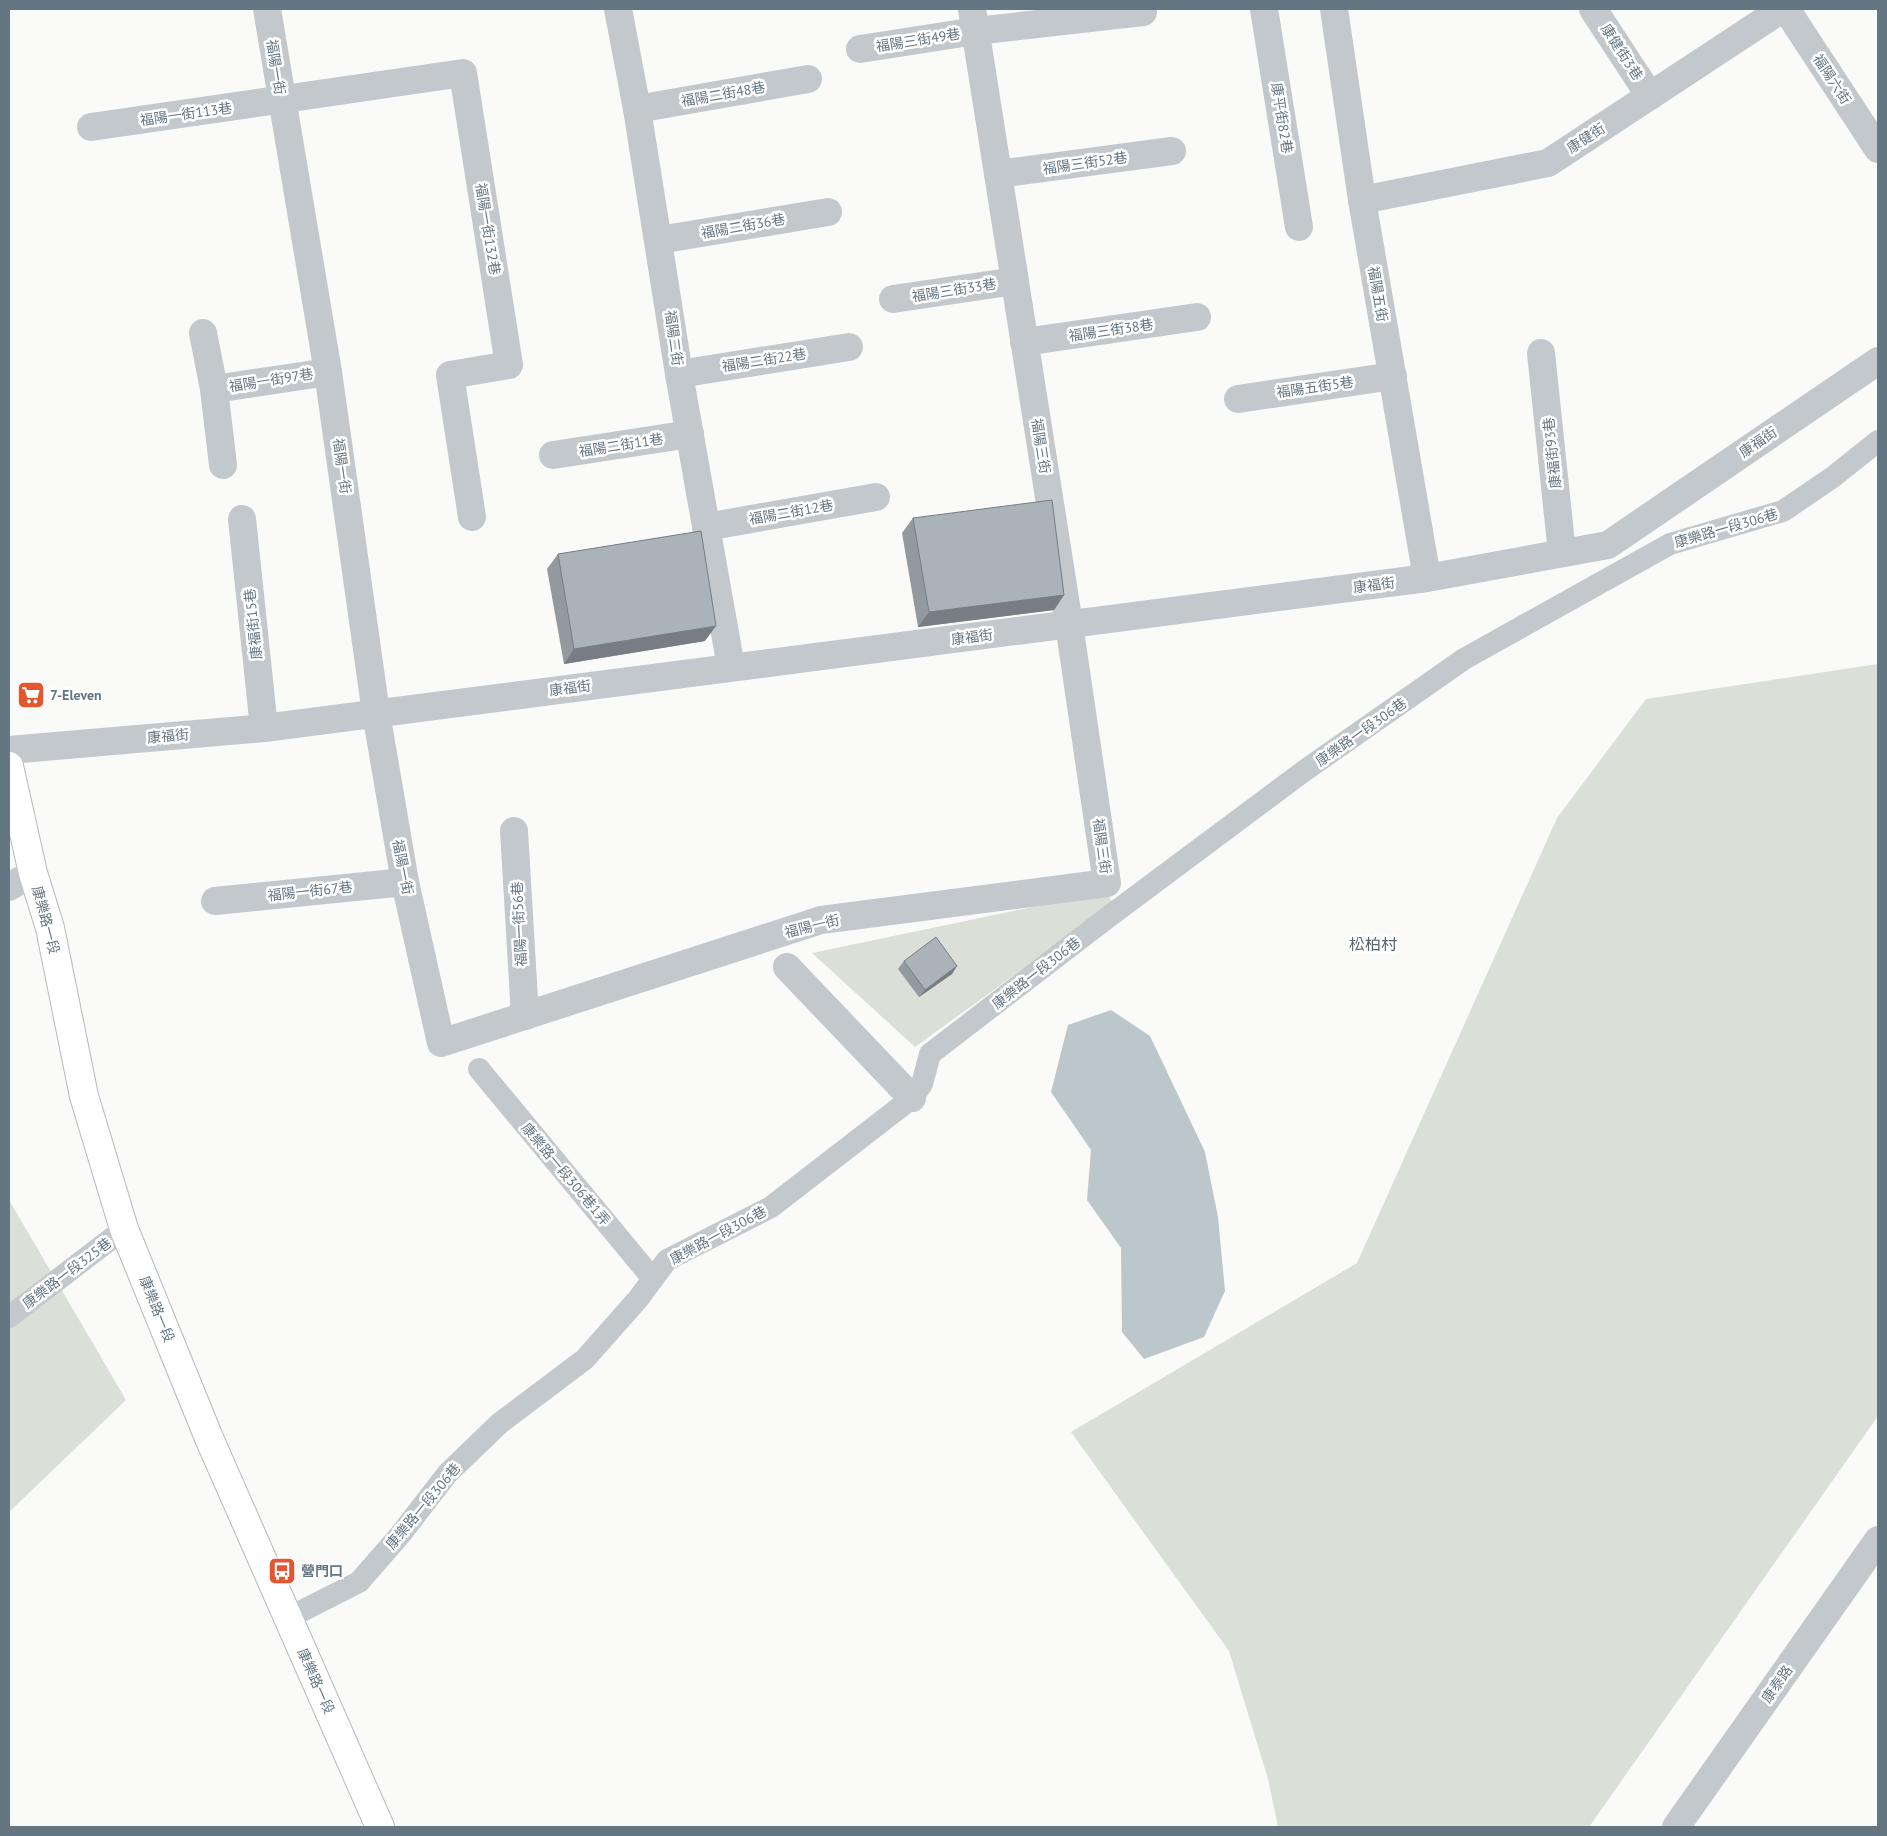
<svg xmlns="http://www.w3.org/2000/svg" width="1887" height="1836" font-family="'PT Sans','Noto Sans TC',sans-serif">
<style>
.green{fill:#dadfd7}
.water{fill:#bbc7cb}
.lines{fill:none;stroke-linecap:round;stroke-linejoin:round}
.secondary-casing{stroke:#b3babf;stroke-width:30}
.lane{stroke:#c3c8cc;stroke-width:22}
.street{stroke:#c3c8cc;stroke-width:28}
.secondary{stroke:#fff;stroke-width:28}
.wall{fill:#929a9f}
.shaded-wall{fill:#777d82}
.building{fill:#aab3b9;stroke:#777d82}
.labels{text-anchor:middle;stroke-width:5;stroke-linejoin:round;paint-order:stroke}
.street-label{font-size:14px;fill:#657683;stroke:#fff}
.poi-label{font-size:14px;font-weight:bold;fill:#657683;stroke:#fff;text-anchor:start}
.quarter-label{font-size:16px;fill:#57646e;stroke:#fff}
</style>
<rect width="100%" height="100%" fill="#fafaf8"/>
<g class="green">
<polygon points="1878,664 1878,1416 1589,1827 1278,1827 1268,1779 1229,1651 1071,1432 1357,1263 1557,818 1646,699"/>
<polygon points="1104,892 1114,903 915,1047 812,953"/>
<polygon points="9,1200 126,1400 9,1512"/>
</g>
<polygon class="water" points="1111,1010 1150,1036 1205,1152 1218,1217 1225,1291 1204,1337 1144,1359 1122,1332 1121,1248 1087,1200 1091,1150 1051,1092 1068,1025"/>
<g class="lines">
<g class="secondary-casing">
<polyline id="secondary" points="9,766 33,873 50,928 84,1096 124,1229 209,1438 380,1827"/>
</g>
<g class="lane">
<polyline points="479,1069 653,1279"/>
<polyline points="9,1317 124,1229"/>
<polyline points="288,1618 359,1582 400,1535 448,1473 500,1423 585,1359 638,1299 667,1260 771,1207 912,1098 922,1084 930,1054 1107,918 1304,771 1464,659 1670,544 1783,511 1833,477 1878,441"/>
</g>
<g class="street">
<polyline points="267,9 328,372 376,713 405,882 441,1043 821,920 1107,883 1069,624 972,9"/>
<polyline points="618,9 637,109 679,374 731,667"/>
<polyline points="1264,9 1299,227"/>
<polyline points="1334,9 1362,200 1427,578"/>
<polyline points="1593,9 1650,96"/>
<polyline points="1786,9 1878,149"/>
<polyline points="860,49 976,31 1143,12"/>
<polyline points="637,109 808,79"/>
<polyline points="91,127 463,73 509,365 450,375 472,517"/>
<polyline points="998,174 1172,151"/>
<polyline points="1362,200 1548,163 1782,9"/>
<polyline points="659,240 828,212"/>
<polyline points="893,299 1015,281"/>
<polyline points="203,333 214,389 223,465"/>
<polyline points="1024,342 1197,317"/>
<polyline points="1541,353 1562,553"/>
<polyline points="679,374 849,347"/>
<polyline points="214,389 328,372"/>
<polyline points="1238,399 1393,376"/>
<polyline points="553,455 690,434"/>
<polyline points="242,519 264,728"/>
<polyline points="706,527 876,497"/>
<polyline points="9,750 264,728 1427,578 1608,545 1878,361"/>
<polyline points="514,831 525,1016"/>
<polyline points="9,887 33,873"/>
<polyline points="215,901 405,882"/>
<polyline points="787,967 912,1098"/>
<polyline points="1676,1827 1878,1540"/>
</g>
<use href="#secondary" class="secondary"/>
</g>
<g class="wall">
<polygon points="913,518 1064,595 1054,610 918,627 902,533"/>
<polygon points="558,554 705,641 564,664 547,569"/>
<polygon points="904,961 957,966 952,974 919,997 898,969"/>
</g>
<g class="shaded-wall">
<polygon points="1064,595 1054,610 918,627 929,612"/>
<polygon points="716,626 705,641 564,664 574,649"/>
<polygon points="957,966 952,974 919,997 925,990"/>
</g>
<g class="building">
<polygon points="1052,500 1064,595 929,612 913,518"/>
<polygon points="701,531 716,626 574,649 558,554"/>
<polygon points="936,937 957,966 925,990 904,961"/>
</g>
<defs>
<g id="supermarket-square" transform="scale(1.4375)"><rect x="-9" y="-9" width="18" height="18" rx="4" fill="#e4572e" stroke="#fff"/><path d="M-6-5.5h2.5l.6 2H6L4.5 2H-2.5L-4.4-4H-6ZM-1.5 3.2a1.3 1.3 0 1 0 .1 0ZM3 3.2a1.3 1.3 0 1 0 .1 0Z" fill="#fff"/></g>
<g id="bus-square" transform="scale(1.4375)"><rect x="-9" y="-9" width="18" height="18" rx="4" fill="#e4572e" stroke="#fff"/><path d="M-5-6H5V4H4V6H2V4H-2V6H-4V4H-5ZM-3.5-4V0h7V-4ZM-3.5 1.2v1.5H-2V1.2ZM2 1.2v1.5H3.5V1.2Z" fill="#fff"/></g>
</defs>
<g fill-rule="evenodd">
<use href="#supermarket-square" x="31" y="695"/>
<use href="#bus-square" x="282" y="1571"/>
</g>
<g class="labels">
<g class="street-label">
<text transform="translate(918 40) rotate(-9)" y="5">福陽三街49巷</text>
<text transform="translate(1622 52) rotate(57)" y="5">康健街3巷</text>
<text transform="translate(276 67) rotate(81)" y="5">福陽一街</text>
<text transform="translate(1832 79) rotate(57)" y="5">福陽六街</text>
<text transform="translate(723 94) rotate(-10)" y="5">福陽二街48巷</text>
<text transform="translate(186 114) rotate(-8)" y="5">福陽一街113巷</text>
<text transform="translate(1282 118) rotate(81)" y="5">康平街82巷</text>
<text transform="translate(1586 138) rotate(-33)" y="5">康健街</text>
<text transform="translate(1085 163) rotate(-8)" y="5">福陽三街52巷</text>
<text transform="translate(743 226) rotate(-10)" y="5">福陽二街36巷</text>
<text transform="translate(488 229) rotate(81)" y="5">福陽一街132巷</text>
<text transform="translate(954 290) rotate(-9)" y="5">福陽三街33巷</text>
<text transform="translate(1378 294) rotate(80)" y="5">福陽五街</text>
<text transform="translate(1111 330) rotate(-8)" y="5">福陽三街38巷</text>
<text transform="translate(674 338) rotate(82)" y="5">福陽二街</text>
<text transform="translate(764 360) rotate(-9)" y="5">福陽二街22巷</text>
<text transform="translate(271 380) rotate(-9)" y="5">福陽一街97巷</text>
<text transform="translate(1315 387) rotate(-8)" y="5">福陽五街5巷</text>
<text transform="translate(1758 442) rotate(-34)" y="5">康福街</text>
<text transform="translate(621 445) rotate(-9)" y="5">福陽二街11巷</text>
<text transform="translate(1041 446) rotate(81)" y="5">福陽三街</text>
<text transform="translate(1552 453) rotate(-96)" y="5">康福街93巷</text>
<text transform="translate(342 466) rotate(82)" y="5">福陽一街</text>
<text transform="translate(791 512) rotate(-10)" y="5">福陽二街12巷</text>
<text transform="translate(1726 528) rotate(-16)" y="5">康樂路一段306巷</text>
<text transform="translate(1374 585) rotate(-7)" y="5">康福街</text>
<text transform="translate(253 624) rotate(-96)" y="5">康福街15巷</text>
<text transform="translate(972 637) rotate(-7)" y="5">康福街</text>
<text transform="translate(570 688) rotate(-7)" y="5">康福街</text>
<text transform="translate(1361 732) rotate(-35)" y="5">康樂路一段306巷</text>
<text transform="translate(168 736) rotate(-5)" y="5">康福街</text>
<text transform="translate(1102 846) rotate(82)" y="5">福陽三街</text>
<text transform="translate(403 867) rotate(79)" y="5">福陽一街</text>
<text transform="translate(310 891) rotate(-6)" y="5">福陽一街67巷</text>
<text transform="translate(46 920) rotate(75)" y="5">康樂路一段</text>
<text transform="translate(519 924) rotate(-93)" y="5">福陽一街56巷</text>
<text transform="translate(812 926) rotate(-14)" y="5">福陽一街</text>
<text transform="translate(1036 973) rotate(-38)" y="5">康樂路一段306巷</text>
<text transform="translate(566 1174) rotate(50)" y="5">康樂路一段306巷1弄</text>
<text transform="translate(718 1235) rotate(-28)" y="5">康樂路一段306巷</text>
<text transform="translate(67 1273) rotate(-37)" y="5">康樂路一段325巷</text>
<text transform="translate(157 1309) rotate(68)" y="5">康樂路一段</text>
<text transform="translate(423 1506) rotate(-50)" y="5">康樂路一段306巷</text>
<text transform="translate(316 1681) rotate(66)" y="5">康樂路一段</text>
<text transform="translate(1777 1684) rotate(-55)" y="5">康泰路</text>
</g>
<g class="poi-label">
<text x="50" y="700">7-Eleven</text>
<text x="301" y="1576">營門口</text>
</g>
<g class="quarter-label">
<text x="1373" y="950">松柏村</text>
</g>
</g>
<rect width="1887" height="1836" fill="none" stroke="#657683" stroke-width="20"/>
</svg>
